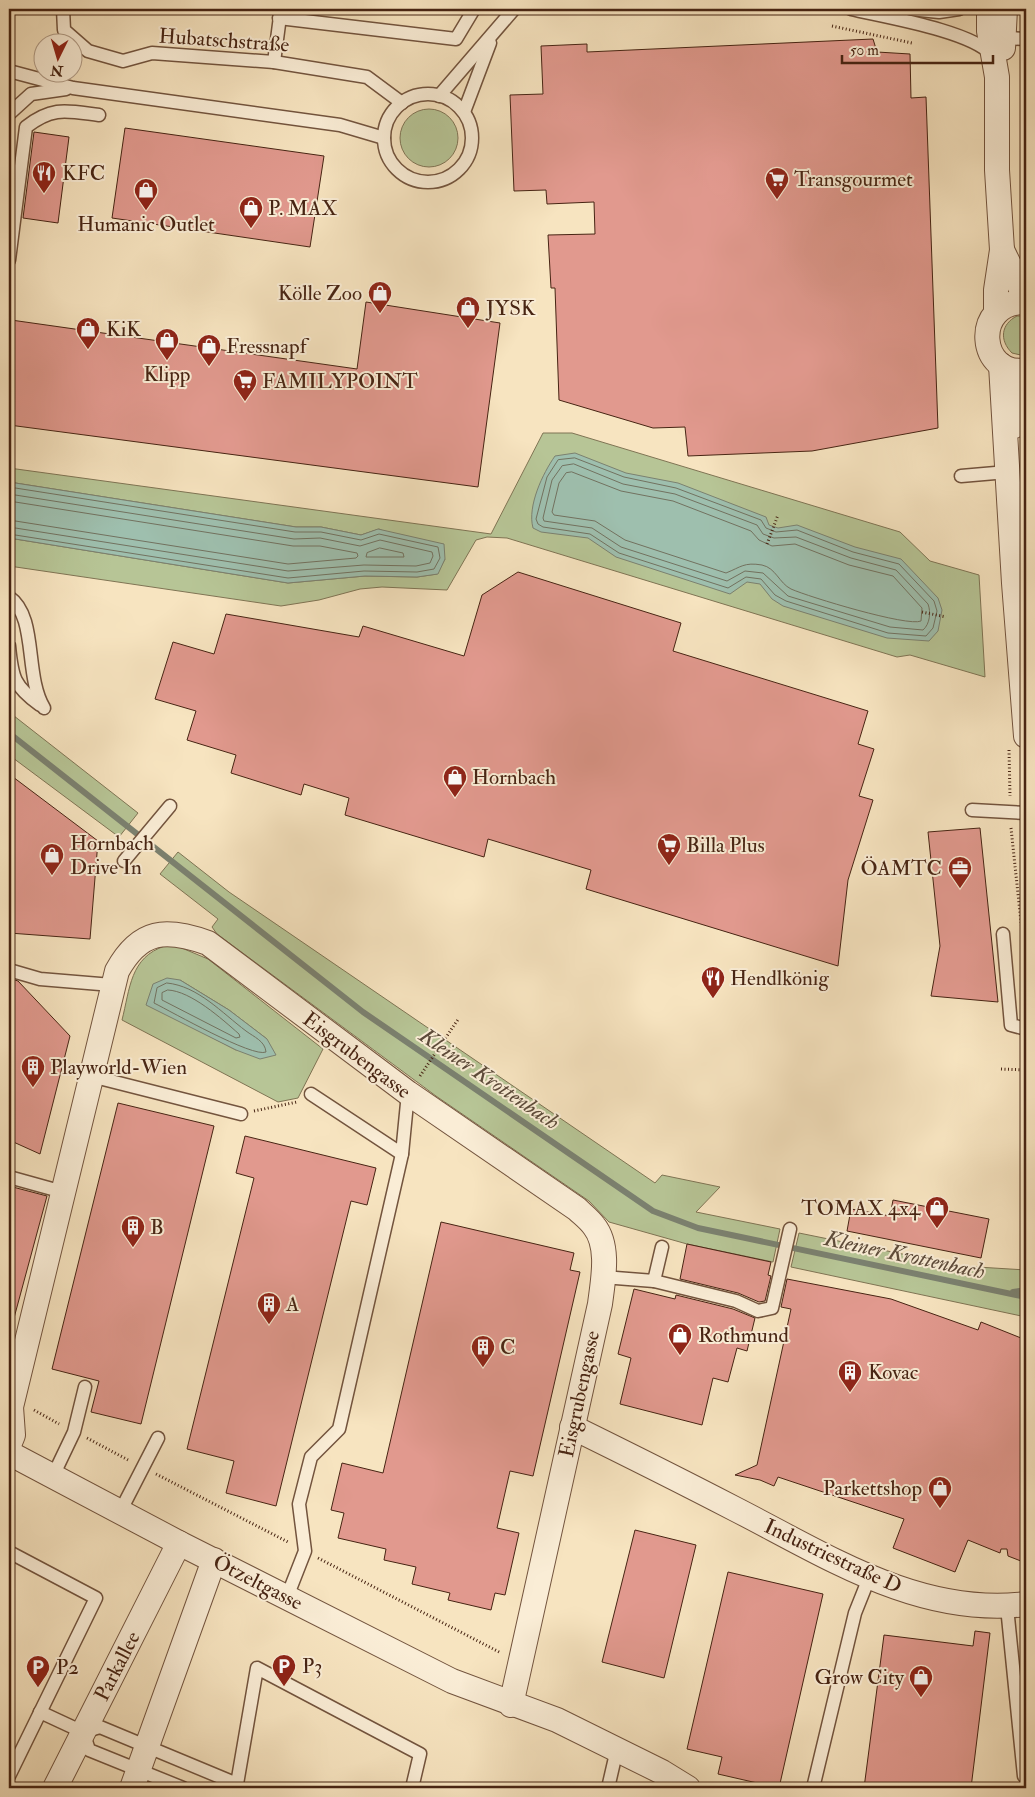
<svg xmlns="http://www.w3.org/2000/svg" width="1035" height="1797" font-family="'IM FELL Double Pica',serif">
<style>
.green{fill:#b7c596;stroke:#7f7454;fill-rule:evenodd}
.water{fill:#9ebfae;stroke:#7b8170}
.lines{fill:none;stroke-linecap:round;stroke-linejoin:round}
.shore{stroke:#727260;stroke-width:1}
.stream{stroke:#7b8170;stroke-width:6}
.building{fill:#e1998e;stroke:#472413}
.service-casing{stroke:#73543e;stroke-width:15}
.minor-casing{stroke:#73543e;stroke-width:26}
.path{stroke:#472413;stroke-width:3;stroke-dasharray:1 2.5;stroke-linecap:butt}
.service{stroke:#faedd6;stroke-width:12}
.minor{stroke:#faedd6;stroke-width:24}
.labels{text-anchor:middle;stroke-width:4;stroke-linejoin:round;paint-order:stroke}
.street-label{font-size:21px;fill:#472413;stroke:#faedd6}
.poi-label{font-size:21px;fill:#472413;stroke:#faedd6;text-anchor:start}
.water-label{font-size:22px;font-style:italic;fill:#5d4b3a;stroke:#faedd6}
</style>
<rect width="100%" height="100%" fill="#f7e4c0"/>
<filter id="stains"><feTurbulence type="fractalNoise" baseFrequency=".004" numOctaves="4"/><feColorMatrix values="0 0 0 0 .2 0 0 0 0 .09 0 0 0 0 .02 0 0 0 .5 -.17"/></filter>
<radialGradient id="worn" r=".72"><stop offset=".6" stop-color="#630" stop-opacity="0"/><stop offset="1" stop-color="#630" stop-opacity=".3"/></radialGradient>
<g class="green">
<circle cx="429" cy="138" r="29"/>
<path d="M 1017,316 L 1026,316 L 1025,356 L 1012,353 C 999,340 1001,324 1017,316 Z"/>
<polygon points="543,433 572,433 900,532 930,561 979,575 985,677 910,655 897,657 507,538 487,537 476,540 447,590 382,587 360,589 319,600 281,606 9,566 9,538 288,583 365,576 417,577 437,574 445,559 379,529 361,535 321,527 296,527 9,482 9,468 491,534"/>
<polygon points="9,712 138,813 119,837 9,755"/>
<polygon points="178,852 229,892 655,1183 662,1175 720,1187 696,1212 780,1229 773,1262 687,1244 609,1222 589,1201 436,1096 217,934 212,927 218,919 160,874"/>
<path d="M 165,946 L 177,946 L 208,959 L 323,1049 L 298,1098 L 278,1102 L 122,1020 C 130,989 130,957 165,946 ZM 180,980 L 229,1010 L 267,1039 L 236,1050 L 209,1036 Z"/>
<polygon points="799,1233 961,1266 1026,1270 1026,1317 791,1267"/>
</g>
<g class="water">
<path d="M 575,453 L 626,473 L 678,483 L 766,517 L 769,525 L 778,528 L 797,525 L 855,547 L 901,559 L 938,598 L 942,610 L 938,631 L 929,641 L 887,638 L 783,606 L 772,599 L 760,584 L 747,582 L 730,594 L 616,557 L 588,538 L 541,532 L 533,528 C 527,506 543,473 555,456 Z"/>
<polygon points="9,482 296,527 321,527 361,535 378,529 444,544 445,559 438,574 417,577 365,576 288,583 9,538"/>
<polygon points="167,978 180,980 229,1010 267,1039 276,1055 260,1059 236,1050 146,1005 153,984"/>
</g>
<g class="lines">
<g class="shore">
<polygon points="575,458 624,477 676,488 761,520 766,528 776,532 797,530 853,552 899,564 934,601 937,611 933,628 926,636 888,633 786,601 775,595 761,579 746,577 728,588 619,553 590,534 543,527 538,524 536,519 547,477 558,460"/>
<path d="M 574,464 L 623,484 L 675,494 L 757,525 L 763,534 L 774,538 L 796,537 L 851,558 L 896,570 L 928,604 C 931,612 930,624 923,630 L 890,627 L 788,596 L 763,573 L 745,571 L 727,581 L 621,547 L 592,528 L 544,521 L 543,518 L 552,480 L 562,466 Z"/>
<path d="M 572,472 L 621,491 L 673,501 L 751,531 L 759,540 L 772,546 L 795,544 L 849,565 L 893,576 L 922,608 L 921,621 C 908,627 809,597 791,589 C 779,583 776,568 762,565 C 744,562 741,567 726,573 L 625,540 L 595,521 L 554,515 L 552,512 L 559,483 L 566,473 Z"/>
<polyline points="9,487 295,532 321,532 361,540 379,534 438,547 440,558 434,569 417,572 364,571 288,578 9,534"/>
<polyline points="9,494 294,539 320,538 360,546 380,540 432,552 433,556 430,563 416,566 364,565 288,571 9,527"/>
<polyline points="9,501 293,546 320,546 357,553 358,556 356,558 288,564 9,520"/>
<polygon points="380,548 403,553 404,557 366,557 367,553"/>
<path d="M 167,983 C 198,986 222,1013 246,1031 C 254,1037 265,1041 266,1052 C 253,1058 172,1012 154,1003 L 157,988 Z"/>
<path d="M 168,990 C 191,991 222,1019 239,1034 L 240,1037 L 236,1038 L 162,1000 L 162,993 Z"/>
</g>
<g class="stream">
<polyline points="9,733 363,1012 653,1211 698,1228 1026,1297"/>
<polyline points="1013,1292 1026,1290"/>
</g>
</g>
<g class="building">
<polygon points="873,39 877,52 910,54 911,98 926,97 938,428 812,451 688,456 685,427 653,428 559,400 555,288 551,288 548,235 595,234 594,202 547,204 546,190 514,191 510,95 543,94 541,46 587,44 587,52"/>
<polygon points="125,128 324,156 310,247 112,218"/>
<polygon points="34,132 69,137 58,223 23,218"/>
<polygon points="366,302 500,323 478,487 9,425 9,339 11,320 357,369"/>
<polygon points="518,572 681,623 673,651 868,711 858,744 874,749 859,796 873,800 848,880 838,966 586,889 591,870 488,839 484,857 345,815 349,798 304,784 301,795 231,773 236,755 187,740 196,711 155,699 173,642 214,654 226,614 359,637 363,626 464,656 482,595"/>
<polygon points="9,774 98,841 90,939 9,933"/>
<polygon points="980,828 998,1002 931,996 940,946 928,832"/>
<polygon points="9,978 18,981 70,1036 40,1154 9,1140"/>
<polygon points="118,1103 214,1126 141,1424 91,1412 99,1381 52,1369"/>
<polygon points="245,1136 376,1168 367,1205 351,1201 276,1506 226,1493 234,1461 187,1449 254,1178 236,1173"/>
<polygon points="9,1186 47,1196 14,1318 9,1317"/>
<polygon points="893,1200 989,1219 981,1258 847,1231 851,1209 890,1216"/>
<polygon points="441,1222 574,1253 570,1270 580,1272 533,1476 510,1471 497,1528 519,1533 505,1595 495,1593 491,1610 448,1600 450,1593 412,1584 416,1567 384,1560 386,1549 338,1538 344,1513 331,1510 342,1463 383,1473"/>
<polygon points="687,1244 771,1262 768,1275 771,1276 765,1301 759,1302 738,1293 680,1279"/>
<polygon points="787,1279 891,1299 978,1330 981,1322 1026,1340 1026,1563 1008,1556 1007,1549 1001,1549 1000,1553 968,1540 955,1572 893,1548 904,1519 778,1477 774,1486 760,1480 735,1475 757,1465 791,1309 781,1307"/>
<polygon points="634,1289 675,1299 676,1295 733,1309 755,1318 747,1351 737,1348 728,1382 713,1378 702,1425 620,1404 631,1358 618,1354"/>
<polygon points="635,1530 696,1545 664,1678 602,1662"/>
<polygon points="728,1572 823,1594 779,1788 718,1774 722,1757 687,1749"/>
<polygon points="975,1631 990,1633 971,1788 864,1788 884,1635 973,1646"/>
</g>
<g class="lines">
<g class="service-casing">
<g id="service">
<polyline points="63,9 64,30 88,51 123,61 152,53 274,62 367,77 402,103"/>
<path d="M 851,9 C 885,17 971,31 992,55"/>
<polyline points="910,9 939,12 959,9"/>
<polyline points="279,18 456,39 474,9"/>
<polyline points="1005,38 1026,39"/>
<polyline points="274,62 281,9"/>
<polyline points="9,71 73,88 340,125 384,138"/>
<circle cx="428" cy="138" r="44"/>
<polyline points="439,96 514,9"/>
<polyline points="464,112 490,43"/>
<polyline points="9,114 31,94 66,89"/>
<path d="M 9,260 L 26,127 C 53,106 67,111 99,115"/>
<polyline points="961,476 1007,472"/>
<path d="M 9,597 C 38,617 24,675 44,708"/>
<path d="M 9,646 C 12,678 14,686 40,705"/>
<polyline points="972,810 1026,813"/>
<polyline points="124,861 170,806"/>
<polyline points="1003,934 1011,1025 1026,1029"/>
<polyline points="9,970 40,979 112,985"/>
<polyline points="91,1076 241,1114"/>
<polyline points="311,1094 402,1154"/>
<polyline points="9,1177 63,1192"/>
<polyline points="603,1277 654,1281 662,1247"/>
<polyline points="654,1281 736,1301 758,1311 772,1308 790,1229"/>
<polyline points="53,1476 74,1432 85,1387"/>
<polyline points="120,1512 158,1438"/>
<polyline points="9,1552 96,1598 9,1776"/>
<polyline points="287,1597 305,1551 299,1504 311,1457 339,1429 402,1154 408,1093"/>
<polyline points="1007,1607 1024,1776"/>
<polyline points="40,1712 83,1732 100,1727 237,1784 257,1668 420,1754 412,1788"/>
<polyline points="83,1732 89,1750 183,1788"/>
<polyline points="608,1788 617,1749"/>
<polyline points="813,1788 855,1613 869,1578"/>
</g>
</g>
<g class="minor-casing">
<g id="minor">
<polyline points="989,9 989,31 997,77 997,170 1002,250 996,290 996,312"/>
<polyline points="1003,48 1005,9"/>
<polyline points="1002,250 1026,299"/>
<path d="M 1026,302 C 970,301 979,379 1026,370"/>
<polyline points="1001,365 1014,583 1026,736"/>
<polyline points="1014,426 1023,371"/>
<path d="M 572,1427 C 627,1454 681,1481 735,1509 C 827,1556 919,1617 1026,1604"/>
<path d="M 9,1445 L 13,1435 L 11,1407 L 117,971 C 140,929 166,928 208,943 L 408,1093 L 577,1209 C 582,1214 589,1219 594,1226 C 610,1246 603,1280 600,1304 L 511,1705"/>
<polyline points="9,1453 179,1543 452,1681 557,1720 662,1772 688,1788"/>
<polyline points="55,1788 179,1543"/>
<polyline points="132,1788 214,1560"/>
</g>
</g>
<g class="path">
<polyline points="832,26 912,43"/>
<polyline points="767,544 778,515"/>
<polyline points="922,612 946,617"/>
<polyline points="1009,750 1010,796"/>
<polyline points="1011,828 1026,969"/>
<polyline points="1001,1069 1026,1070"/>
<polyline points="420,1076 459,1018"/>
<polyline points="254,1111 297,1102"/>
<polyline points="34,1410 59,1424"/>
<polyline points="87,1438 130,1461"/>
<polyline points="156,1474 288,1542"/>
<polyline points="318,1558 501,1653"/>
</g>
<use href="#service" class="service"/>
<use href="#minor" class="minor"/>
</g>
<defs>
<g id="restaurant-pin" transform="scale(1.25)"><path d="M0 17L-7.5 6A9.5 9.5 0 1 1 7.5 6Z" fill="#8f2418" stroke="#faedd6"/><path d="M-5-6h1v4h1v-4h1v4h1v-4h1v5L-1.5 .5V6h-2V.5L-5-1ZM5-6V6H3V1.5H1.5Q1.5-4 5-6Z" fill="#fff"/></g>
<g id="supermarket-pin" transform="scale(1.25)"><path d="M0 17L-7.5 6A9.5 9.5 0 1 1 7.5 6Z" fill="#8f2418" stroke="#faedd6"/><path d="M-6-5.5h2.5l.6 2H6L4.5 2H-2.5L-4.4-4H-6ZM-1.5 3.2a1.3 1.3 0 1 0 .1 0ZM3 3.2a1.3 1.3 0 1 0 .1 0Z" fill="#fff"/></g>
<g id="shop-pin" transform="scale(1.25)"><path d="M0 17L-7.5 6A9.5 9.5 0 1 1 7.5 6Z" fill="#8f2418" stroke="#faedd6"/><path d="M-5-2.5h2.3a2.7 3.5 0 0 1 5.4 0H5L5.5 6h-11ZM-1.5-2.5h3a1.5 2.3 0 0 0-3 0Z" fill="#fff"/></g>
<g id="office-pin" transform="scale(1.25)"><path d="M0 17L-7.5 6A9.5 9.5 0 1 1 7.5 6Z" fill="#8f2418" stroke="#faedd6"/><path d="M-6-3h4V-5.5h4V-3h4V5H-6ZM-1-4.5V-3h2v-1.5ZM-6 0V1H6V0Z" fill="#fff"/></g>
<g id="building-pin" transform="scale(1.25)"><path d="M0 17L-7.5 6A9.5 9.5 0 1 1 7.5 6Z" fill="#8f2418" stroke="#faedd6"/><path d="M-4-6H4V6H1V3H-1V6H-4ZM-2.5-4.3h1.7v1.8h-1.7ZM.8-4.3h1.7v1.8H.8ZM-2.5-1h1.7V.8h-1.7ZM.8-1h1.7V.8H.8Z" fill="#fff"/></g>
<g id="parking-pin" transform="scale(1.25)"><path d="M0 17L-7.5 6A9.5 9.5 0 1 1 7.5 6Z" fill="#8f2418" stroke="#faedd6"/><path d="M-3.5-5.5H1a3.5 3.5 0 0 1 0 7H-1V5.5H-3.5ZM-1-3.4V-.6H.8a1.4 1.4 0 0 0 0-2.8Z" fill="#fff"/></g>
</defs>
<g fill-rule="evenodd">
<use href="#restaurant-pin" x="44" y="173"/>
<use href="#supermarket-pin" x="777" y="179"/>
<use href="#shop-pin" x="146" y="190"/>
<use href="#shop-pin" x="251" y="208"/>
<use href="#shop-pin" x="380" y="293"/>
<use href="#shop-pin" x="468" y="308"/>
<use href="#shop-pin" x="88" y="329"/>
<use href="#shop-pin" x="167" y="340"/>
<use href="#shop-pin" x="209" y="346"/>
<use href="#supermarket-pin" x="245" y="381"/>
<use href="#shop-pin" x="455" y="777"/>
<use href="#supermarket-pin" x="669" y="845"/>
<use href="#shop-pin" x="52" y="855"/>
<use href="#office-pin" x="960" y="868"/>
<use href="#restaurant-pin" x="713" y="978"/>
<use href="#building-pin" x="33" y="1067"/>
<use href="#shop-pin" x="937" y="1208"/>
<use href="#building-pin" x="133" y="1227"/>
<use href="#building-pin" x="269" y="1304"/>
<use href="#shop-pin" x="680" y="1335"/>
<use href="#building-pin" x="483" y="1347"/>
<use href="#building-pin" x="850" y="1372"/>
<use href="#shop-pin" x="940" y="1488"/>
<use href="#parking-pin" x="284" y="1666"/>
<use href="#parking-pin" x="38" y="1667"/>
<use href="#shop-pin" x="921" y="1677"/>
</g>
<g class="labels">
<g class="street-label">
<text transform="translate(224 40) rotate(4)" y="7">Hubatschstraße</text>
<text transform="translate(357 1055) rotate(37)" y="7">Eisgrubengasse</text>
<text transform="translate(579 1394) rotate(-78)" y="7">Eisgrubengasse</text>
<text transform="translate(833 1556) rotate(25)" y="7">Industriestraße D</text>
<text transform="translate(258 1582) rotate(27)" y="7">Ötzeltgasse</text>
<text transform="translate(117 1666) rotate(-63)" y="7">Parkallee</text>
</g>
<g class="poi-label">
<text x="62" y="180">KFC</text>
<text x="794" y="186">Transgourmet</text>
<text x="268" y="215">P. MAX</text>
<text x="146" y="231" text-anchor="middle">Humanic Outlet</text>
<text x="362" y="300" text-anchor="end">Kölle Zoo</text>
<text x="486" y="315">JYSK</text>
<text x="106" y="336">KiK</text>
<text x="226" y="353">Fressnapf</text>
<text x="167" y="381" text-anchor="middle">Klipp</text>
<text x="262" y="388">FAMILYPOINT</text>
<text x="472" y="784">Hornbach</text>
<text x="70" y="850">Hornbach<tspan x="70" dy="24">Drive In</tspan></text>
<text x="686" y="852">Billa Plus</text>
<text x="942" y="875" text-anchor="end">ÖAMTC</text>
<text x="730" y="985">Hendlkönig</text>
<text x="50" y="1074">Playworld-Wien</text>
<text x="920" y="1215" text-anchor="end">TOMAX 4x4</text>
<text x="150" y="1234">B</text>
<text x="286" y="1311">A</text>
<text x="698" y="1342">Rothmund</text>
<text x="500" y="1354">C</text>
<text x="868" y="1379">Kovac</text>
<text x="922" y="1495" text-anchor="end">Parkettshop</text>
<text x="302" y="1673">P3</text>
<text x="56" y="1674">P2</text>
<text x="904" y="1684" text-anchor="end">Grow City</text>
</g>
<g class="water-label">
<text transform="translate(490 1078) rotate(34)" y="8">Kleiner Krottenbach</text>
<text transform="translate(905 1254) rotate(12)" y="8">Kleiner Krottenbach</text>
</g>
</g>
<rect width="1035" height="1797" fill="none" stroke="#f7e4c0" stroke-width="30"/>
<rect x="10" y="10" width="1015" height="1777" fill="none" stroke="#472413" stroke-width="2.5"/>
<rect x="15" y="15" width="1005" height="1767" fill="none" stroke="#472413"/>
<g transform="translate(58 58) rotate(185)"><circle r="24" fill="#faedd6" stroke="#b29d88"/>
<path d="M0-4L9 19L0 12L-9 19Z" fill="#8f2418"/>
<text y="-8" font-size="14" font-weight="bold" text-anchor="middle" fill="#472413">N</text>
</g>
<path d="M842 55v8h151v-8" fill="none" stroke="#472413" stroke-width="2.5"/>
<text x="850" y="55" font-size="15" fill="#472413" stroke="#faedd6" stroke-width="4" paint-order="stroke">50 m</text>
<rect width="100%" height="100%" filter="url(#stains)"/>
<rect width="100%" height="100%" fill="url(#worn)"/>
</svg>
